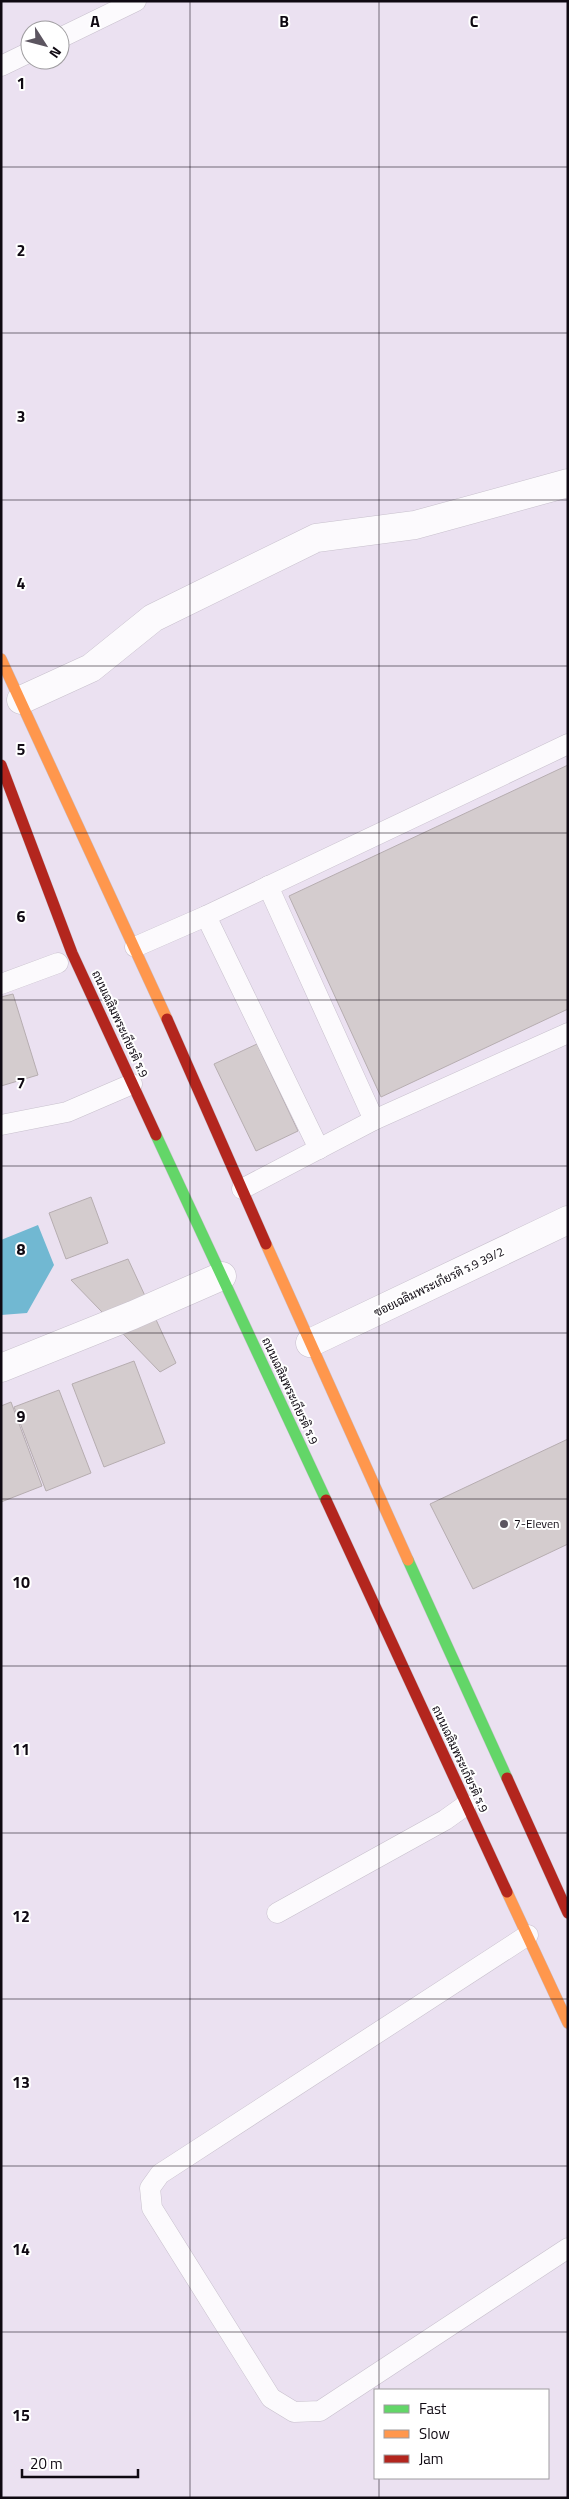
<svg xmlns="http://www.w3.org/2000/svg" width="569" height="2499" font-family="'Titillium Web',Sarabun,sans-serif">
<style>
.water{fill:#71b8d2}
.building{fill:#d4ccce;stroke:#b6adb0}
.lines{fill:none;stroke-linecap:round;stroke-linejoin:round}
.lane-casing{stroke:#c8c0cd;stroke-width:21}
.street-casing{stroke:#c8c0cd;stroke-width:29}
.fast-casing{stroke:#c8c0cd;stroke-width:12}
.slow-casing{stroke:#c8c0cd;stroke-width:12}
.jam-casing{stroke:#c8c0cd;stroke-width:12}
.lane{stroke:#fcfafd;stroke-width:20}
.street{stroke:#fcfafd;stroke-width:28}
.fast{stroke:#63d668;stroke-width:11}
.slow{stroke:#ff974d;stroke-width:11}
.jam{stroke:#b3261e;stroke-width:11}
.grid{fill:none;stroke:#0f0912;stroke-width:1;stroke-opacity:0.55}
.poi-dot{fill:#5c5560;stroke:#fff;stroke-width:2}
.labels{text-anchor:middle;stroke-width:4;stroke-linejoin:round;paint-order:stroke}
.street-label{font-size:12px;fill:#0f0912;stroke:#fff}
.poi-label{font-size:12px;fill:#0f0912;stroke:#fff;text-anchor:start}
.grid-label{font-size:16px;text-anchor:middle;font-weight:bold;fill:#0f0912;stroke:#fff;stroke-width:4;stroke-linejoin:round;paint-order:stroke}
</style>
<rect width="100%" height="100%" fill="#ebe1f1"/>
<polygon class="water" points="38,1225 54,1265 27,1313 1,1315 1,1240"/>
<g class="building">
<polygon points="568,765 568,1009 381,1097 289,896"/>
<polygon points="13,994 38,1075 1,1086 1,997"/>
<polygon points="257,1044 298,1131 256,1151 214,1064"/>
<polygon points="91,1197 108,1243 66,1259 49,1213"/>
<polygon points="128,1259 176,1363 160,1372 71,1280"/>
<polygon points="134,1361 165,1443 104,1467 72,1384"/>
<polygon points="59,1390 91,1473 46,1491 14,1407"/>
<polygon points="11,1402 42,1486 1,1502 1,1406"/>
<polygon points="568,1439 568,1544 473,1589 430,1504"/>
</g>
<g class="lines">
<g class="lane-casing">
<g id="lane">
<polyline points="60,38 136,1"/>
<polyline points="1,66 30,52"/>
<polyline points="268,886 374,1120"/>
<polyline points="206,916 319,1149"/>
<polyline points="135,947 206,916 568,744"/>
<polyline points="1,984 58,963"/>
<polyline points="1,1125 67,1112 132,1084"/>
<polyline points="242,1189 374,1120 568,1033"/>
<polyline points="277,1913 445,1820 466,1805"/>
<polyline points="528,1935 160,2174 150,2188 152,2208 271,2398 294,2412 320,2411 568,2248"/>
</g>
</g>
<g class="street-casing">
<g id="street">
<polyline points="21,700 91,668 153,618 316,538 415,525 568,483"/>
<polyline points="310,1343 568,1220"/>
<polyline points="1,1368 133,1315 222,1276"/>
</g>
</g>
<g class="fast-casing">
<g id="fast">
<polyline points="156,1135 326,1500"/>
<polyline points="408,1560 507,1778"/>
</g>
</g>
<g class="slow-casing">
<g id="slow">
<polyline points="1,659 167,1019"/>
<polyline points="266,1244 408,1560"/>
<polyline points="507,1892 568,2023"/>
</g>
</g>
<g class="jam-casing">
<g id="jam">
<polyline points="1,765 72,953 156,1135"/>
<polyline points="167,1019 266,1244"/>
<polyline points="326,1500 507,1892"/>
<polyline points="507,1778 568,1913"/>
</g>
</g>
<use href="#lane" class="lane"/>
<use href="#street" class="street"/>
<use href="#fast" class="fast"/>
<use href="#slow" class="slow"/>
<use href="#jam" class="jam"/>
</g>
<path class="grid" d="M 190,1 L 190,2498M 379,1 L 379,2390M 1,167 L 568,167M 1,333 L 568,333M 1,500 L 568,500M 1,666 L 568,666M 1,833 L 568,833M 1,1000 L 568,1000M 1,1166 L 568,1166M 1,1333 L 568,1333M 1,1499 L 568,1499M 1,1666 L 568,1666M 1,1833 L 568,1833M 1,1999 L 568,1999M 1,2166 L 568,2166M 1,2332 L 568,2332M 379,2478 L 379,2498"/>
<circle class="poi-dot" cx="504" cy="1524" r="5"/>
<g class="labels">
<g class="street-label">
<text transform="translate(120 1024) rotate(65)" y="4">ถนนเฉลิมพระเกียรติ ร.9</text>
<text transform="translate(439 1282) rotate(-26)" y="4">ซอยเฉลิมพระเกียรติ ร.9 39/2</text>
<text transform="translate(290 1391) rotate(65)" y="4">ถนนเฉลิมพระเกียรติ ร.9</text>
<text transform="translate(460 1759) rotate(65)" y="4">ถนนเฉลิมพระเกียรติ ร.9</text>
</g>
<g class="poi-label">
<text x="514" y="1528">7-Eleven</text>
</g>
</g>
<g class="grid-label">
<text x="95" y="27">A</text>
<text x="284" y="27">B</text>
<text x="474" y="27">C</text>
<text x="21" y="89">1</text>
<text x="21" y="256">2</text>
<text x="21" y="422">3</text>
<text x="21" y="589">4</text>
<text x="21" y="755">5</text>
<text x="21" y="922">6</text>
<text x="21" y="1089">7</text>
<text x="21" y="1255">8</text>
<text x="21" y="1422">9</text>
<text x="21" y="1588">10</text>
<text x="21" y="1755">11</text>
<text x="21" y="1922">12</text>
<text x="21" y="2088">13</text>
<text x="21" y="2255">14</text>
<text x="21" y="2421">15</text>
</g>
<rect width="569" height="2499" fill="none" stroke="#0f0912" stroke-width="5"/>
<rect x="374" y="2389" width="175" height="90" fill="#ffffff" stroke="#9f9da0"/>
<rect x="384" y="2405" width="25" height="8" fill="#63d668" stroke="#9f9da0"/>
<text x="419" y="2414" font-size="15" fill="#0f0912">Fast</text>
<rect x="384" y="2430" width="25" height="8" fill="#ff974d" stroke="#9f9da0"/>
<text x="419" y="2439" font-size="15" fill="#0f0912">Slow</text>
<rect x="384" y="2455" width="25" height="8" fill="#b3261e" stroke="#9f9da0"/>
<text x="419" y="2464" font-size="15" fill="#0f0912">Jam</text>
<g transform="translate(45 45) rotate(126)"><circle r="24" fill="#ffffff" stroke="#9f9da0"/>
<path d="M0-4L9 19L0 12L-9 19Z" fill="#5c5560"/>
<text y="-8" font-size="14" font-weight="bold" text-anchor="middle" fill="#0f0912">N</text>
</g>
<path d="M22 2469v8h116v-8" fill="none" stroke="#0f0912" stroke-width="2.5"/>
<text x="30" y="2469" font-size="15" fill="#0f0912" stroke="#ffffff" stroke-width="4" paint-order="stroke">20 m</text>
</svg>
